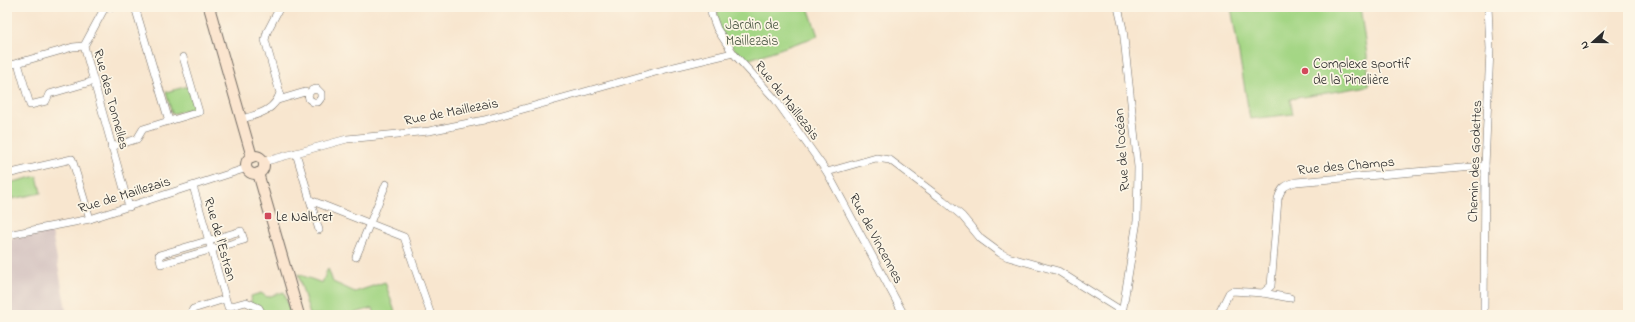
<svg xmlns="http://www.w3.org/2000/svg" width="1635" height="322" font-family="'Indie Flower',sans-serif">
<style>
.industrial{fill:#d1bfbe}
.green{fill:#a4d685;stroke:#688058}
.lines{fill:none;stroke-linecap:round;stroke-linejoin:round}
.street-casing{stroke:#736c64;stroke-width:8}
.secondary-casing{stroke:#736c64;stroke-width:12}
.street{stroke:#fff;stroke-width:7}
.secondary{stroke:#fbe5cf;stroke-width:10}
.poi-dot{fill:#d1495b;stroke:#fcf5e5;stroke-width:1.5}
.labels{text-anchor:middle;stroke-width:3.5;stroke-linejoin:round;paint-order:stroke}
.park-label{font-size:14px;fill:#495642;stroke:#fcf5e5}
.poi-label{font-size:14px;fill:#2b2b2b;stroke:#fcf5e5;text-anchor:start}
.street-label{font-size:14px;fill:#2b2b2b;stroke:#fcf5e5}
</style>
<rect width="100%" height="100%" fill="#fcf5e5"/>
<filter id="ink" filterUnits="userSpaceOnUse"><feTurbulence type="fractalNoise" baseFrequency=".025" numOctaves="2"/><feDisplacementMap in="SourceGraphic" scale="8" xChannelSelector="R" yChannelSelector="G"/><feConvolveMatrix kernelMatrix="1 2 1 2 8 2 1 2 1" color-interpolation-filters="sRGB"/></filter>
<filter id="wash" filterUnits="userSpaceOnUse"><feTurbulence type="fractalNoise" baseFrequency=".012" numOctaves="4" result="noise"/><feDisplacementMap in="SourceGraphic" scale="16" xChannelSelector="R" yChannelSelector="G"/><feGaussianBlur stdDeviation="0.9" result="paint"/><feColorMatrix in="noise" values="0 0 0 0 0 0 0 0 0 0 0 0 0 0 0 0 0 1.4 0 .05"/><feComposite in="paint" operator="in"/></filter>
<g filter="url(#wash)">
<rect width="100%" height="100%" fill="#f8e6cf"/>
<polygon class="industrial" points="51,227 67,315 7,315 7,239 26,236"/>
<g class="green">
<path d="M 718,7 L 808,7 L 818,36 L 744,61 C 729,41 715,35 718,7 Z"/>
<polygon points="1231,7 1360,7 1367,55 1369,86 1290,99 1293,114 1250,119"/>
<polygon points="188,86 194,108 172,114 166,92"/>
<polygon points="37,176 41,193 12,199 9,183"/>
<polygon points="328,268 333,282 355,292 385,282 396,315 375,315 373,308 347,315 310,315 298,274 322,283"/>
<path d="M 284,292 L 291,315 L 248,315 L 249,314 C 247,307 253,303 251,296 L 261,293 L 267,297 Z"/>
</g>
</g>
<g filter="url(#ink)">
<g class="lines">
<g class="street-casing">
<g id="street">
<polyline points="112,7 104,9 84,46 129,207"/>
<polyline points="714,7 711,13 717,29 733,53"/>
<polyline points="1118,7 1123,29 1138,167 1137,221 1122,314"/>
<polyline points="18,63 30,105 46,101 49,94 94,81"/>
<polyline points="7,66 73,47 84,46"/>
<polyline points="278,100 305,92 308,94 309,99 313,102 318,102 321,98 321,93 317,89 312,90 308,94"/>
<path d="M 242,119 C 259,114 274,111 280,93 L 265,40 L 267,32 L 280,7"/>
<polyline points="169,121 199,112 183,57"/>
<polyline points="111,147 137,139 143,129 169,121 135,7"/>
<polyline points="296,153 310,200 404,237 431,315"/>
<polyline points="263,162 347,139 429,131 484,120 670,68 733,53 775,99 827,172 876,158 890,160 943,200 962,216 981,239 1000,253 1008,257 1058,271 1128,315"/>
<polyline points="827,172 904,315"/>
<polyline points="7,174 72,159 90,219"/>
<polyline points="193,186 228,307 246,302 259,308 263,315"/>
<polyline points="310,200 319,230"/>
<polygon points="241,231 244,240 161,264 159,255"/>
<polyline points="7,235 90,219 247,168"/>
<polyline points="356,257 386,184"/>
<path d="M 1263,293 L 1271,286 L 1278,199 C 1281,188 1285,185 1296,182 L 1485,166"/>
<polyline points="190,315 193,309 225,299"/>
<polyline points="1218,315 1229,293 1232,291 1263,293 1290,298"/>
<polyline points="1484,315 1485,166 1490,49 1488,7"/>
</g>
</g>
<g class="secondary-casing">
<g id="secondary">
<polyline points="209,7 252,157"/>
<circle cx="255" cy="165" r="9"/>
<polyline points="258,173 299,315"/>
</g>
</g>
<use href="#street" class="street"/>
<use href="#secondary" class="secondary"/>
</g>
</g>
<g class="poi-dot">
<circle cx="1305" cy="71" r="4"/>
<rect x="264" y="212" width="8" height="8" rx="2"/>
</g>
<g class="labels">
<g class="park-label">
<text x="752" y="29">Jardin de<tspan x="752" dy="16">Maillezais</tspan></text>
</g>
<g class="poi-label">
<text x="1313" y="68">Complexe sportif<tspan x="1313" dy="16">de la Pinelière</tspan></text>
<text x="276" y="221">Le Nalbret</text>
</g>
<g class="street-label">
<text transform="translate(112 99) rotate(75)" y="5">Rue des Tonnelles</text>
<text transform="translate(788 100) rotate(52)" y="5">Rue de Maillezais</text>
<text transform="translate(451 111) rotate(-11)" y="5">Rue de Maillezais</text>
<text transform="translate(1121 150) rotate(-94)" y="5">Rue de l'Océan</text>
<text transform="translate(1474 161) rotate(-88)" y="5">Chemin des Godettes</text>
<text transform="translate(1346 165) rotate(-5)" y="5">Rue des Champs</text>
<text transform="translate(124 194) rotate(-17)" y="5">Rue de Maillezais</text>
<text transform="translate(877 238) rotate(62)" y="5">Rue de Vincennes</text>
<text transform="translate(221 239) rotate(74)" y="5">Rue de l'Estran</text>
</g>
</g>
<rect width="1635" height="322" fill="none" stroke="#fcf5e5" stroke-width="24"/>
<g transform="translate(1593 42) rotate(249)" stroke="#fcf5e5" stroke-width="3" paint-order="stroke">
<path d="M0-3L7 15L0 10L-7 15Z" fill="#2b2b2b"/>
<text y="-6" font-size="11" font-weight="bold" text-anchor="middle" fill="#2b2b2b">N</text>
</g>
</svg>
